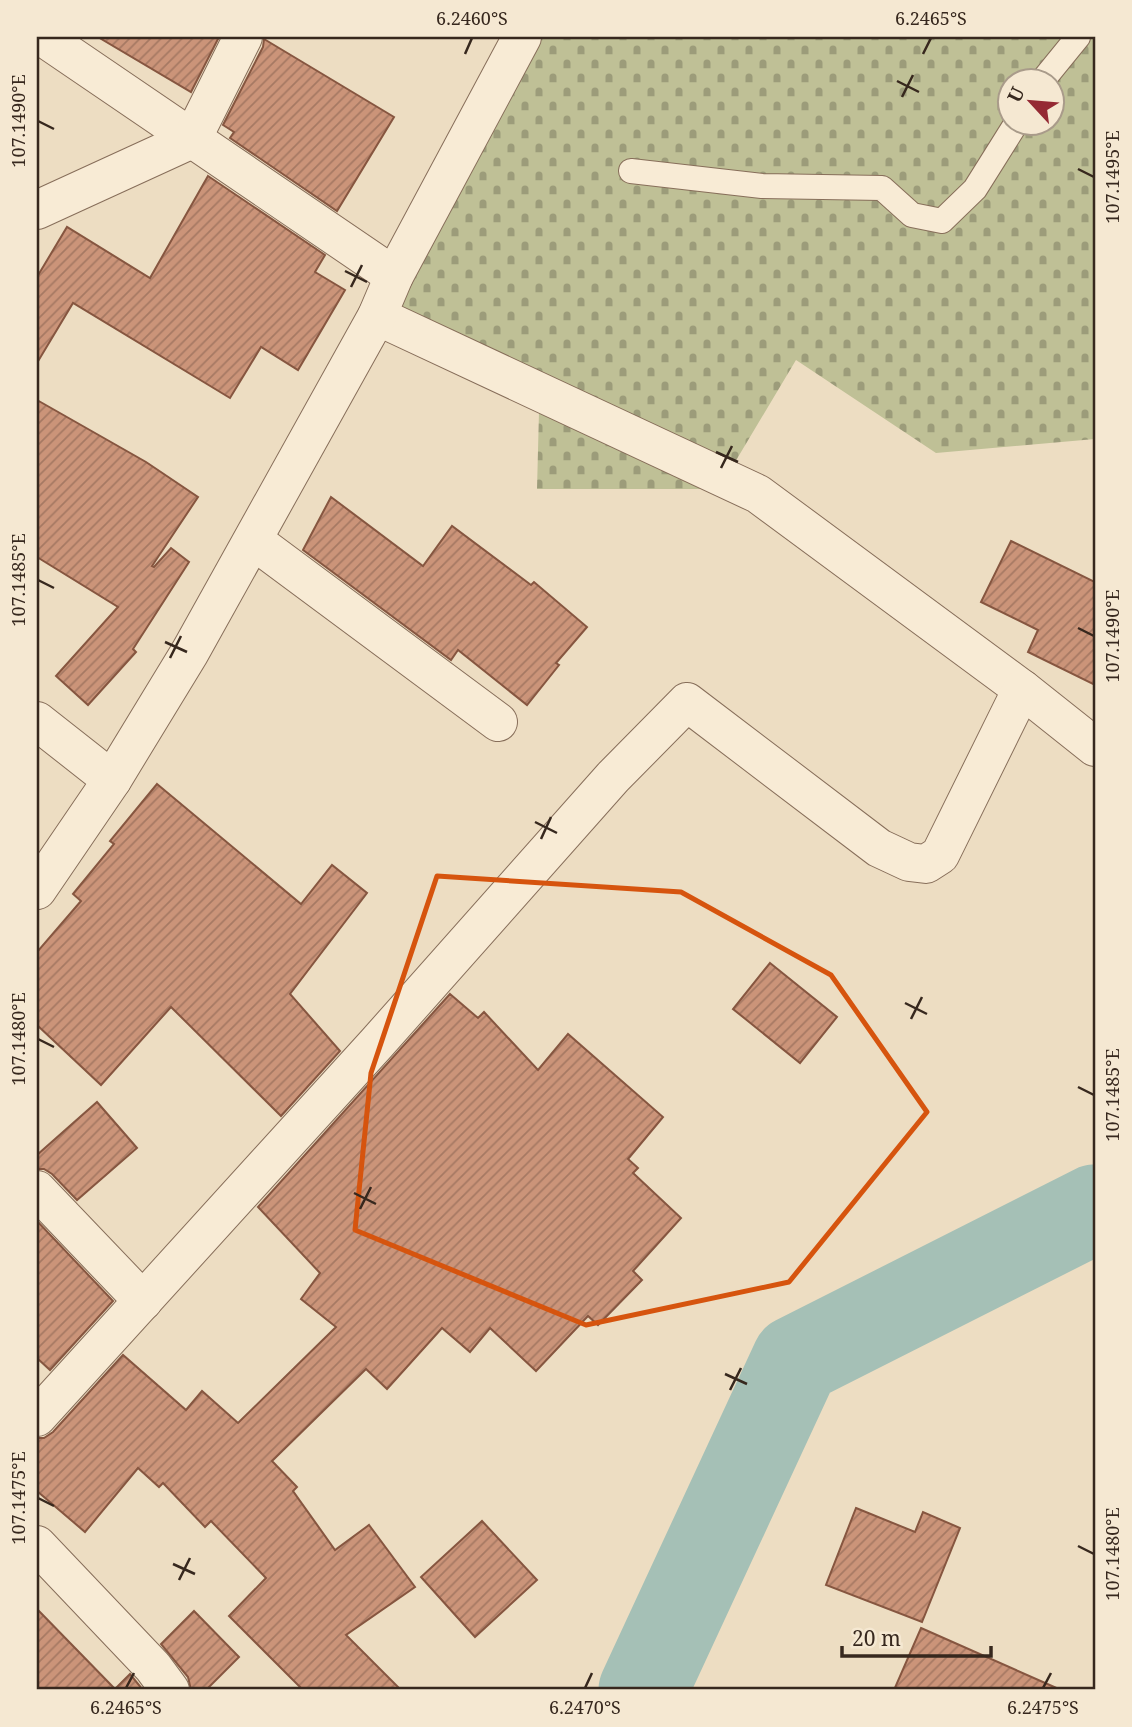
<svg xmlns="http://www.w3.org/2000/svg" width="1132" height="1727" font-family="'Noto Serif',serif">
<style>
.cemetery{fill:url(#cemetery-stones);fill-rule:evenodd}
.lines{fill:none;stroke-linecap:round;stroke-linejoin:round}
.river{stroke:#a5c0b6;stroke-width:89}
.building{fill:url(#building-hatch);stroke:#865640;stroke-width:2}
.service-casing{stroke:#876e5a;stroke-width:26}
.minor-casing{stroke:#876e5a;stroke-width:40}
.tertiary-casing{stroke:#876e5a;stroke-width:40}
.service{stroke:#f8ebd5;stroke-width:24}
.minor{stroke:#f8ebd5;stroke-width:38}
.tertiary{stroke:#f8ebd5;stroke-width:38}
.marked{fill:none;stroke:#d6540e;stroke-width:5;stroke-linejoin:round}
.ticks{fill:none;stroke:#37281e;stroke-width:2.5}
.neatline{fill:none;stroke:#37281e;stroke-width:2.5}
.ticks-label{font-size:18px;text-anchor:middle;fill:#37281e}
</style>
<defs>
<pattern id="cemetery-stones" width="16" height="16" patternUnits="userSpaceOnUse" patternTransform="scale(1.75)"><rect width="16" height="16" fill="#bfc096"/><path d="M2 7V4a2 2 0 0 1 4 0v3zM10 15v-3a2 2 0 0 1 4 0v3z" fill="#9c9c7a"/></pattern>
<pattern id="building-hatch" width="6" height="6" patternUnits="userSpaceOnUse" patternTransform="scale(1.75)"><rect width="6" height="6" fill="#cb9479"/><path d="M-1 1l2-2M0 6l6-6M5 7l2-2" fill="none" stroke="#a67963"/></pattern>
</defs>
<rect width="100%" height="100%" fill="#edddc2"/>
<path class="cemetery" d="M 537,37 L 1095,37 L 1095,439 L 936,453 L 796,360 L 719,489 L 537,489 L 540,373 L 388,303 ZM 1010,80 L 1052,80 L 1052,122 L 1010,122 Z"/>
<g class="lines">
<polyline class="river" points="643,1690 796,1360 1095,1209"/>
</g>
<g class="building">
<polygon points="98,37 219,37 191,92"/>
<polygon points="264,39 394,117 337,211 230,138 234,132 223,125 263,47"/>
<polygon points="208,176 325,255 315,272 345,290 298,370 261,347 230,398 73,303 37,363 37,277 67,227 150,278"/>
<polygon points="37,400 146,462 198,497 152,566 154,567 171,548 189,562 133,649 136,652 88,705 56,676 118,607 37,557"/>
<polygon points="331,497 423,566 452,526 531,585 534,582 587,627 556,663 559,665 527,705 458,650 451,660 303,550"/>
<polygon points="1011,541 1095,582 1095,685 1028,652 1038,630 981,602"/>
<polygon points="157,784 301,904 332,865 367,893 290,994 340,1051 281,1116 171,1007 101,1085 37,1025 37,952 81,901 73,894 114,844 110,841"/>
<polygon points="770,963 837,1017 800,1063 733,1009"/>
<polygon points="450,994 478,1018 484,1012 538,1070 568,1034 663,1117 628,1159 638,1168 633,1173 681,1218 633,1271 642,1280 598,1325 588,1316 536,1371 490,1328 470,1352 442,1328 387,1389 366,1369 272,1461 297,1487 293,1491 335,1550 369,1525 415,1587 346,1635 401,1690 303,1690 229,1616 266,1578 211,1521 205,1527 163,1483 159,1487 138,1468 85,1532 37,1491 37,1438 44,1438 53,1432 123,1355 186,1410 202,1391 238,1423 336,1327 301,1299 320,1273 258,1207"/>
<polygon points="97,1102 137,1148 77,1200 52,1174 44,1169 37,1169 37,1155"/>
<polygon points="37,1221 113,1301 50,1370 37,1358"/>
<polygon points="856,1508 915,1532 923,1512 960,1528 922,1622 826,1585"/>
<polygon points="482,1521 537,1580 475,1637 421,1577"/>
<polygon points="37,1609 115,1689 130,1674 143,1690 37,1690"/>
<polygon points="194,1611 239,1657 206,1690 191,1690 188,1677 161,1644"/>
<polygon points="921,1628 1061,1690 894,1690"/>
</g>
<g class="lines">
<g class="service-casing">
<g id="service">
<polyline points="1043,80 1078,37"/>
<polyline points="631,171 762,186 882,188 912,215 942,221 975,189 1017,122"/>
</g>
</g>
<g class="minor-casing">
<g id="minor">
<polyline points="43,37 394,276"/>
<polyline points="37,210 192,139 243,37"/>
<polyline points="377,316 758,494 1022,689 1095,747"/>
<polyline points="253,540 498,722"/>
<polyline points="37,721 112,780"/>
<polyline points="37,1190 143,1301"/>
<polyline points="37,1417 377,1043 613,777 687,702 879,848 909,862 926,864 940,855 1022,689"/>
<polyline points="37,1545 153,1667 170,1690"/>
</g>
</g>
<g class="tertiary-casing">
<polyline id="tertiary" points="37,890 112,780 190,652 377,316 394,276 522,37"/>
</g>
<use href="#service" class="service"/>
<use href="#minor" class="minor"/>
<use href="#tertiary" class="tertiary"/>
</g>
<path class="marked" d="M 437,876 L 681,892 L 831,975 L 927,1112 L 789,1282 L 586,1325 L 355,1230 L 371,1073 Z"/>
<path class="ticks" d="M 465,54 L 472,38M 923,54 L 931,38M 897,81 L 919,92M 902,97 L 913,75M 38,121 L 54,129M 1078,169 L 1094,177M 345,271 L 367,282M 351,287 L 362,265M 716,452 L 738,462M 721,468 L 732,446M 38,580 L 54,588M 1078,628 L 1094,636M 165,642 L 187,652M 170,658 L 181,636M 535,822 L 557,833M 541,839 L 551,817M 905,1003 L 927,1014M 911,1019 L 922,997M 38,1039 L 54,1047M 1078,1087 L 1094,1095M 354,1193 L 376,1204M 360,1209 L 371,1187M 725,1374 L 747,1384M 730,1390 L 741,1368M 38,1498 L 54,1506M 1078,1546 L 1094,1554M 173,1564 L 195,1574M 179,1580 L 190,1558M 126,1688 L 134,1673M 585,1688 L 592,1673M 1043,1688 L 1051,1673"/>
<rect width="1132" height="1727" fill="none" stroke="#f5e8d2" stroke-width="77"/>
<g transform="translate(1031 102) rotate(296)"><circle r="33" fill="#f5e8d2" stroke="#a99b8a" stroke-width="2"/>
<path d="M0-5L12 26L0 18L-12 26Z" fill="#952a34"/>
<text y="-10" font-size="19" font-weight="bold" text-anchor="middle" fill="#37281e">U</text>
</g>
<path d="M842 1646v10h149v-10" fill="none" stroke="#37281e" stroke-width="3.5"/>
<text x="852" y="1646" font-size="21" fill="#37281e" stroke="#f5e8d2" stroke-width="5" paint-order="stroke">20 m</text>
<rect x="38" y="38" width="1056" height="1650" class="neatline"/>
<g class="ticks-label">
<text x="472" y="25">6.2460°S</text>
<text x="931" y="25">6.2465°S</text>
<text transform="translate(19 121) rotate(-90)" y="6">107.1490°E</text>
<text transform="translate(1113 177) rotate(-90)" y="6">107.1495°E</text>
<text transform="translate(19 580) rotate(-90)" y="6">107.1485°E</text>
<text transform="translate(1113 636) rotate(-90)" y="6">107.1490°E</text>
<text transform="translate(19 1039) rotate(-90)" y="6">107.1480°E</text>
<text transform="translate(1113 1095) rotate(-90)" y="6">107.1485°E</text>
<text transform="translate(19 1498) rotate(-90)" y="6">107.1475°E</text>
<text transform="translate(1113 1554) rotate(-90)" y="6">107.1480°E</text>
<text x="126" y="1714">6.2465°S</text>
<text x="585" y="1714">6.2470°S</text>
<text x="1043" y="1714">6.2475°S</text>
</g>
</svg>
